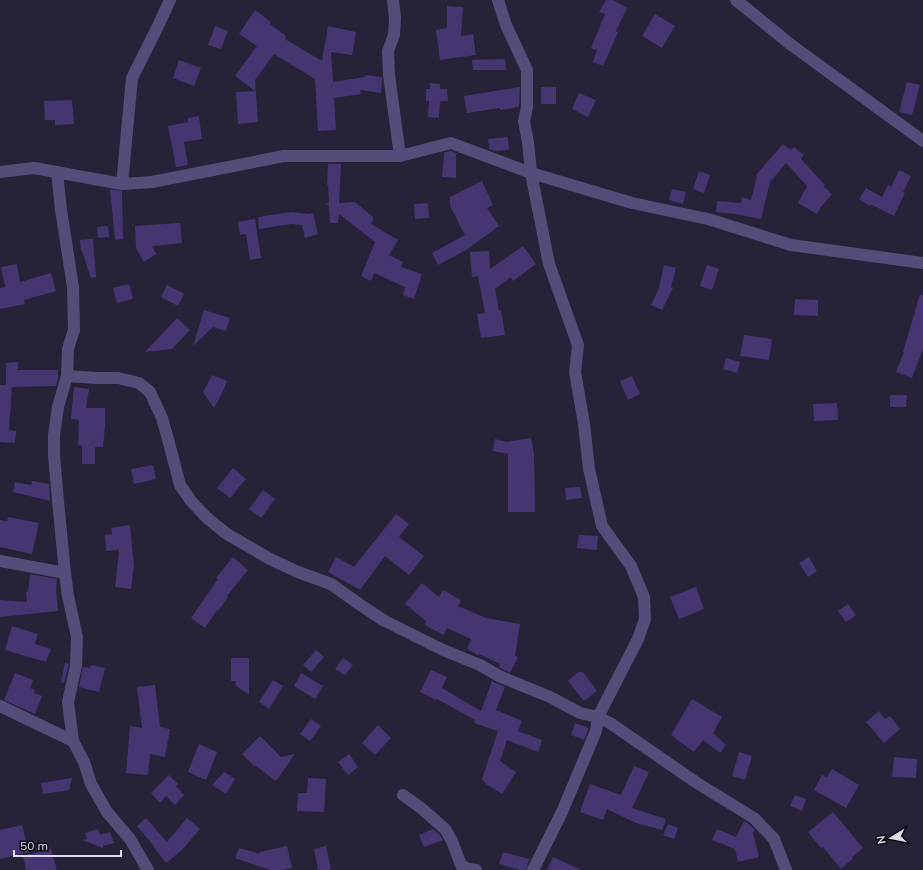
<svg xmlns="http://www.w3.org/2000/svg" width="923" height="870" font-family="Mulish,sans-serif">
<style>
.building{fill:#453672}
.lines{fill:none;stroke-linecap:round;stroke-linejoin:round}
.street{stroke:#554d79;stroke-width:12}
</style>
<rect width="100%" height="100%" fill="#262238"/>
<g class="building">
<polygon points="606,0 613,0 627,8 616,31 618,32 603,66 593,62 597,50 591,48 605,14 599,12"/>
<polygon points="447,6 463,7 461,36 473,34 476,55 440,60 436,30 447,28"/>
<polygon points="255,10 271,22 270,24 286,36 285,39 322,61 328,26 356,32 352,55 331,52 333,82 365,77 365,75 382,77 382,82 381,93 360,90 361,94 334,98 336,130 318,131 315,79 274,54 255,80 258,122 238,124 236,92 255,91 235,76 257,46 239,34"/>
<polygon points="655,14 675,26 662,48 642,36"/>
<polygon points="215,26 228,31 221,49 208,45"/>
<polygon points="505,59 506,70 473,70 472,60"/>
<polygon points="179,60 201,68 194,86 173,78"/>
<polygon points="907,82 920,85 912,115 899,112"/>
<polygon points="430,83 440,84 440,89 447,89 448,101 440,101 439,118 428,117 429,101 426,101 426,89 430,89"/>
<polygon points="520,87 519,107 500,110 500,108 467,113 464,96"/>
<rect x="541" y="87" width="15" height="17"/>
<polygon points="579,93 596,100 588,117 572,109"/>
<polygon points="72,100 74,124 55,125 55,120 45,120 44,101"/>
<polygon points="199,116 202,139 184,142 188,165 176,167 168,126 188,122 188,118"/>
<polygon points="508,137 509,150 495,151 489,149 488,139"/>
<polygon points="783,144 791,150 794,147 804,155 801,159 825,185 823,186 832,194 821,207 817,214 798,203 807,186 786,163 770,182 761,219 736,214 716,212 717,201 741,203 742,197 751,200 757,176 756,175"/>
<polygon points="451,151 459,154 456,154 456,178 442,177 444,153 441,153"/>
<polygon points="328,164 341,164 339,203 355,202 373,217 373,221 371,224 398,240 389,255 403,262 401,267 422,274 414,299 403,295 405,287 374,273 371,281 361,276 375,242 339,214 338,223 330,223 329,206 325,203 329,203 328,185 327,185"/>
<polygon points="899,170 911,176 903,192 905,193 894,216 870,204 870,206 859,199 866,188 882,197 888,185 891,187"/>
<polygon points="699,171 710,175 704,193 693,189"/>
<polygon points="482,181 493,205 487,208 499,226 466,250 438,265 432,253 465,235 450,206 450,197"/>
<polygon points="110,189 122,191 123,239 115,240"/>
<polygon points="672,189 686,192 683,204 669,200"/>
<polygon points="428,203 429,218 415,219 414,204"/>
<polygon points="291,212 308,214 313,213 318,234 305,238 302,225 291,224 259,229 258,217"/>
<polygon points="255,219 261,258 250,260 246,234 240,235 238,222"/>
<polygon points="180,223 182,243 152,246 156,254 144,262 136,248 135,226"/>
<polygon points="108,226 109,237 98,238 97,227"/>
<polygon points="93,239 96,277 91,278 82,251 81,251 80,240"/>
<polygon points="523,246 536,264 513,281 511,277 495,289 499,311 501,310 505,335 481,338 477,314 485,313 478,276 472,277 470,252 489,251 490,269"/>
<polygon points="17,264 20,282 51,273 56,291 24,300 25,304 0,309 0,288 5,287 1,267"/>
<polygon points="664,265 676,268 671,287 673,288 662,310 651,305 659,288"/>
<polygon points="707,265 719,269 712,290 700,286"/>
<polygon points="129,284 133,299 117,303 113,288"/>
<polygon points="167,285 184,294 178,306 161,297"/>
<polygon points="920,294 923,295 923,349 912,378 896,372 904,352 903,352"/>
<polygon points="795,299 818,300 818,316 794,315"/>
<polygon points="204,310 230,318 226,331 213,327 193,346"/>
<polygon points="177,318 190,330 172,349 145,352"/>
<polygon points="744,335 772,339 769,360 740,356"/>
<polygon points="726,358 740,362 737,373 723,369"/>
<polygon points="18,362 18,370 58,370 58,379 56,386 12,387 9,430 16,431 15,443 0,442 0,385 6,385 6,363"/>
<polygon points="212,375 227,381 223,391 214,408 203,392"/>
<polygon points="632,376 640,394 628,400 620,381"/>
<polygon points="74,387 89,389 86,408 105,408 105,426 103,447 95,447 95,464 82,464 82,446 78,445 79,420 71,419"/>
<polygon points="890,395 907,395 906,407 890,407"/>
<polygon points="837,403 838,420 814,421 813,404"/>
<polygon points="531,438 534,454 535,512 508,512 508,454 493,451 495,439 507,442"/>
<polygon points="153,465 156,479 134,484 131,469"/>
<polygon points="233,468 246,479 230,498 217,488"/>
<polygon points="32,481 49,484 50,501 13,492 15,482 31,485"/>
<polygon points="580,487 582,498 566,500 565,488"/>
<polygon points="263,490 275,499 261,518 249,509"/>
<polygon points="396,514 409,524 399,537 424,556 409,575 385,556 360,590 328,572 336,557 354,567"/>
<polygon points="8,517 39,523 32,554 0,547 0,520 7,521"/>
<polygon points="130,525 134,566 131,589 115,587 119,550 106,551 105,535 112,534 111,528"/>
<polygon points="579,535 598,536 597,550 577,548"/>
<polygon points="233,557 248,570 227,596 228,597 218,611 217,610 205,628 191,618 218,579 216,578"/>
<polygon points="809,557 817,571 808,577 799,563"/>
<polygon points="30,574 57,579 56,590 58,611 0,617 0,600 27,602 26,592 28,591"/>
<polygon points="422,583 439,597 443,590 461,600 458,606 486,618 520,624 515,656 518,657 510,673 499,667 500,664 479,654 478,655 467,649 471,639 447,628 443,635 425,625 426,621 405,604"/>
<polygon points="696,587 704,609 679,619 670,597"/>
<polygon points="848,604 856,615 846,622 838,611"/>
<polygon points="12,626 38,634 35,644 51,649 46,662 5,650"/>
<polygon points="316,650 324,657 311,672 303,665"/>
<polygon points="231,658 249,658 249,695 235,685 236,681 231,681"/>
<polygon points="343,658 353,665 345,675 335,669"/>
<polygon points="65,663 69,664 64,683 61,682"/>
<polygon points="91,665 105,668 99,692 79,687 83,667 90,668"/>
<polygon points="431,670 447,677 442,688 481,711 492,681 505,687 496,710 522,721 518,731 542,740 538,752 507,740 500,761 516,772 502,794 486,784 482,779 498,731 474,723 475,720 437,699 436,700 420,692"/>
<polygon points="578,672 583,672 597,691 584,701 568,681"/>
<polygon points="15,673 33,680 30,688 35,690 34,693 42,696 35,714 4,700"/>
<polygon points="301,673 323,686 315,699 294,686"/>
<polygon points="273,680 283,686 269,709 259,702"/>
<polygon points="155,685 160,727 170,729 165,757 150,754 148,775 126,773 130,726 142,728 137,687"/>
<polygon points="692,699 722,717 713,733 726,745 720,753 703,740 694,752 671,735"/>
<polygon points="879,711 885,719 890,716 900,729 884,743 866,722"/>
<polygon points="311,719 321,726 310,741 300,734"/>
<polygon points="575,723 589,728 584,740 571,735"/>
<polygon points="378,725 391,738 375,755 362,743"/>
<polygon points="260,736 281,757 295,754 276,781 256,766 254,766 242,754"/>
<polygon points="199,744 217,752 206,780 188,772"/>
<polygon points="739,752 752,756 745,780 732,776"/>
<polygon points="349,754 358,767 348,775 338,762"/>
<polygon points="894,757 917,759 916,778 892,777"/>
<polygon points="634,766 649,772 632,808 666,819 662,830 636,823 607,809 603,820 580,812 590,784 621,795"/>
<polygon points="832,769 859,785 846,808 814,790 822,775 827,777"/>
<polygon points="224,772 235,779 226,794 212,785"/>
<polygon points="169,775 178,784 176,786 184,795 175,805 166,796 160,803 151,793"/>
<polygon points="72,778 69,790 43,794 41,783"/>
<polygon points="308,778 326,779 324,812 297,811 298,793 307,793"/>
<polygon points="795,795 806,799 802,811 790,806"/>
<polygon points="833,812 863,848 852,857 853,858 841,869 823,847 821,848 808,832"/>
<polygon points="146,818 167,842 187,818 200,829 182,850 166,863 153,846 154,846 137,826"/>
<polygon points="744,821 749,824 755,830 753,833 759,857 738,862 735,849 712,840 717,829 736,837"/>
<polygon points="668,824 678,828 674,839 663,835"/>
<polygon points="22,825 29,852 0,859 0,830"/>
<polygon points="98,829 100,835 110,832 114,843 103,846 103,848 82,840 87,839 85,833"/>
<polygon points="433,829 439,834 443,840 424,847 419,835"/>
<polygon points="287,846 292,868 282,870 270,870 235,858 239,848 260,854 259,852"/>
<polygon points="326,846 331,870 318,870 314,849"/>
<polygon points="51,849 57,870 26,870 23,856"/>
<polygon points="503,852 529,859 526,870 520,870 499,864"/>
<polygon points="553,857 581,870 547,870"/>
</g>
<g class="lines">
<g class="street">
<polyline points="393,0 395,18 394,35 388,51 389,75 400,156"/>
<polyline points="498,0 506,25 527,70 527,107 524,121 528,142 531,173 549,264 578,345 575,372 584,424 589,469 602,526 631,566 644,597 645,619 638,639 598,717 610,723 697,783 754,818 774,839 786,870"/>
<polyline points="736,0 790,44 923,141"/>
<polyline points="0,172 34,168 122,184 152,182 284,156 400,156 451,143 531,173 632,203 708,219 791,245 923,263"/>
<polyline points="57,172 61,210 73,287 74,330 68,349 67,376 58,407 54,435 54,455 58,501 65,573"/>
<polyline points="122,184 132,78 158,26 170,0"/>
<polyline points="67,376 96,378 118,378 139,383 150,392 162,418 169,443 180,485 191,501 207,518 227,534 270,559 298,572 331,584 359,604 383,620 443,650 480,665 499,676 550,697 580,713 598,717 596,731 562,812 533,870"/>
<polyline points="0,561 65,573 68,596 77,637 76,666 68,702 73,741 84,762 91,784 107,812 130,839 148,870"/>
<polyline points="0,706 73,741"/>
<polyline points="403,795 421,808 445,829 452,841 461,865 469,869 476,870"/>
</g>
</g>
<g transform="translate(891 838) rotate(260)" stroke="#0f0d17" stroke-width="3" paint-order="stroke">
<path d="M0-3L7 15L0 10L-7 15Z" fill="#dedceb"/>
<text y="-6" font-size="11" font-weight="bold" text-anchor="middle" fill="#dedceb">N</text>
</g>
<path d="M14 850v6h107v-6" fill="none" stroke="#dedceb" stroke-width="2"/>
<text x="20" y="850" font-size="12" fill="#dedceb" stroke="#0f0d17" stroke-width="3" paint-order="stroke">50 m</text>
</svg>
